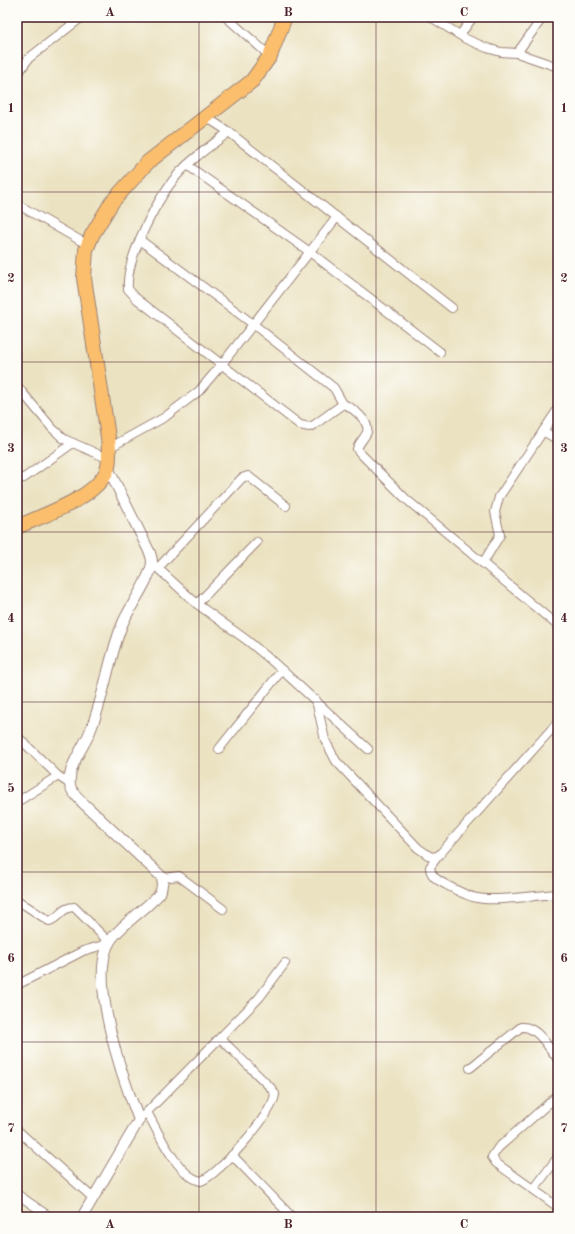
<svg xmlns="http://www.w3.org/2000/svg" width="575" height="1234" font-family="'Old Standard TT',serif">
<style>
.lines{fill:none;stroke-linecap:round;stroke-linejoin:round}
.minor-casing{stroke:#9a8076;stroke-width:10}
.tertiary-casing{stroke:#9a8076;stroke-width:12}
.trunk-casing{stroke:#9a8076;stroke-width:16}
.minor{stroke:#fff;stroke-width:8}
.tertiary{stroke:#fff;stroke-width:10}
.trunk{stroke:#fabe6d;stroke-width:14}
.grid{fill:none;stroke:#4a1f2b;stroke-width:1;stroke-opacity:0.55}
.neatline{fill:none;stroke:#4a1f2b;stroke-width:1.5}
.grid-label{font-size:13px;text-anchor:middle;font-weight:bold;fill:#4a1f2b}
</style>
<rect width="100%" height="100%" fill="#fdfcf7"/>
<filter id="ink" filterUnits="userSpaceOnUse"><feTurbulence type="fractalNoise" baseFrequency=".025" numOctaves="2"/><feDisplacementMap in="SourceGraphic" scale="8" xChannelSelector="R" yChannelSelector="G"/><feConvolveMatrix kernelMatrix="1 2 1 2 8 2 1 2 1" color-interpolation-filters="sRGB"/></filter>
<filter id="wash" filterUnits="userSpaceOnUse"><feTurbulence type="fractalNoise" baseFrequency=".012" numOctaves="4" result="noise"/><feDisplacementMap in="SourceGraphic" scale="16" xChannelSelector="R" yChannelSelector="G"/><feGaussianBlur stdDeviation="0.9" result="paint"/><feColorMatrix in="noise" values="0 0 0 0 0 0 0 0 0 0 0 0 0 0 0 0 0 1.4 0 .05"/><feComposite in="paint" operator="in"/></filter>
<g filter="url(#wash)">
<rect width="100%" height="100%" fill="#ebe2c1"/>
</g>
<g filter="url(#ink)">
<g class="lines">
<g class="minor-casing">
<g id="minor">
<polyline points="226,17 270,56"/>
<polyline points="431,17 466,39 487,48 501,52 517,53 558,67"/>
<polyline points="460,35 473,17"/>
<polyline points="517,53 543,17"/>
<polyline points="17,75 29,58 82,17"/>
<polyline points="206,117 229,132 452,308"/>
<path d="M 229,132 C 213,144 195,156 181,171 C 160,193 125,258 128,289 L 137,299 L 300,425 L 309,427 L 314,425 L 343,404 C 352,407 370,421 367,432 C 365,438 359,442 357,449 L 361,454 L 406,499 L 558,626"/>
<polyline points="187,165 310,252 440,352"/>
<polyline points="17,204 88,245"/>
<polyline points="140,240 253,324 334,388 343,404"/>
<polyline points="17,386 52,428 64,439 109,459"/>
<polyline points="543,431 558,440"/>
<polyline points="109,448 165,417 199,391 222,364 337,217"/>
<polyline points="17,479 24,478 73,443"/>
<polyline points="152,563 197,604 248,641 272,661 368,749"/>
<polyline points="483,563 500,535 495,512 499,497 558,409"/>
<polyline points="158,568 242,478 248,476 286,506"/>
<polyline points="197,604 257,542"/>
<polyline points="316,700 325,740 336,761 418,848 431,857 438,856 558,722"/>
<polyline points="17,736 58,776"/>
<polyline points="219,749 282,670"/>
<polyline points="17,802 58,776 70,784"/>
<path d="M 438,856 L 430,867 C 430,875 437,880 443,883 C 454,889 466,896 477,898 C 498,902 536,895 558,894"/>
<polyline points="163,878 179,876 223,909"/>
<path d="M 17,900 L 49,921 C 59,919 61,907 74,907 L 110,943 L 83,951 L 17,985"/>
<path d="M 470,1068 L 521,1027 C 537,1025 549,1049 558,1059"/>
<polyline points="558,1095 498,1148 492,1157 496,1163 558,1207"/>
<path d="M 147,1112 C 158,1132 178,1177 201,1181 C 219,1175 274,1112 275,1094 L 271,1088 L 220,1038"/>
<polyline points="144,1115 259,998 285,963"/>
<polyline points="17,1130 93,1198"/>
<polyline points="232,1155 292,1217"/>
<polyline points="534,1189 558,1157"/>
<polyline points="17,1194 50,1217"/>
</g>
</g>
<g class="tertiary-casing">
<path id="tertiary" d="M 82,1217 L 139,1120 C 124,1082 84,972 113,937 C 123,925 137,915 149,904 C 152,901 157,897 160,893 C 162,889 162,883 163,878 L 82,802 C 78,797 71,792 70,785 C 67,768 83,748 89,734 C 104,699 108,660 122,625 C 128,609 152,577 152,562 C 152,560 151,556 150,553 L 108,468"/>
</g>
<g class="trunk-casing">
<path id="trunk" d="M 17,527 C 43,515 100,497 108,467 C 110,457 109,447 108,437 L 84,278 L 86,250 L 92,235 L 112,202 L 148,162 L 252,81 L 270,56 L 285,17"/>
</g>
<use href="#minor" class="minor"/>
<use href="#tertiary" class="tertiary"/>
<use href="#trunk" class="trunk"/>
</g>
</g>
<path class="grid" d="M 199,17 L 199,1217M 376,17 L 376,1217M 17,192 L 558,192M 17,362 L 558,362M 17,532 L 558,532M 17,702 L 558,702M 17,872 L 558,872M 17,1042 L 558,1042"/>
<rect width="575" height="1234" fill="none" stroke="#fdfcf7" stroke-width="44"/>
<rect x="22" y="22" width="531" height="1190" class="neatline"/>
<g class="grid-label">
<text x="110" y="16">A</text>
<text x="288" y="16">B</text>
<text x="464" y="16">C</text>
<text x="11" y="112">1</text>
<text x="564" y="112">1</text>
<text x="11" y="282">2</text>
<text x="564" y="282">2</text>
<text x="11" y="452">3</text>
<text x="564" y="452">3</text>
<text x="11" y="622">4</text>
<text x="564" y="622">4</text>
<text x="11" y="792">5</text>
<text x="564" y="792">5</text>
<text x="11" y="962">6</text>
<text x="564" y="962">6</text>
<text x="11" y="1132">7</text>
<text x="564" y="1132">7</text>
<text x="110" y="1228">A</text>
<text x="288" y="1228">B</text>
<text x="464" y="1228">C</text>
</g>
</svg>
